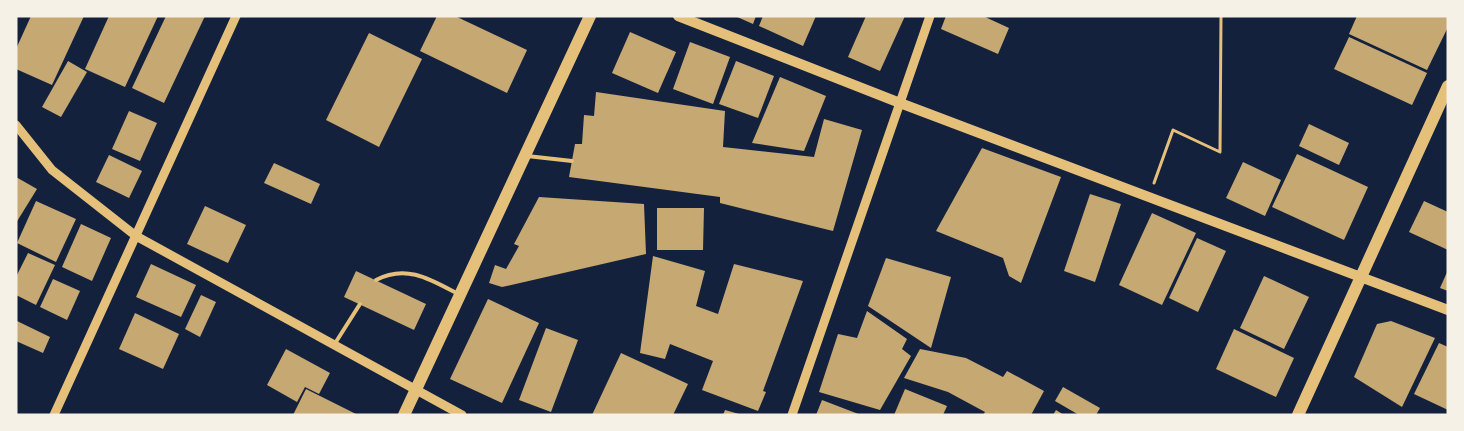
<svg xmlns="http://www.w3.org/2000/svg" width="1464" height="431" font-family="Lato,sans-serif">
<style>
.building{fill:#c6a872}
.lines{fill:none;stroke-linecap:round;stroke-linejoin:round}
.path{stroke:#e5c07b;stroke-width:3}
.service{stroke:#e5c07b;stroke-width:4}
.tertiary{stroke:#e5c07b;stroke-width:9}
.secondary{stroke:#e5c07b;stroke-width:10}
.primary{stroke:#e5c07b;stroke-width:12}
</style>
<rect width="100%" height="100%" fill="#14213d"/>
<g class="building">
<polygon points="31,16 84,16 52,85 16,69 16,49"/>
<polygon points="109,16 158,16 125,87 85,69"/>
<polygon points="166,16 205,16 164,103 132,88"/>
<polygon points="437,16 455,16 527,50 507,93 420,51"/>
<polygon points="735,16 756,16 753,24"/>
<polygon points="763,16 816,16 803,46 759,26"/>
<polygon points="866,16 905,16 880,71 848,57"/>
<polygon points="946,16 983,16 1009,28 998,54 941,29"/>
<polygon points="1357,16 1448,16 1448,27 1427,70 1349,34"/>
<polygon points="630,32 676,52 658,93 612,73"/>
<polygon points="369,33 422,59 379,147 326,120"/>
<polygon points="1349,37 1427,73 1412,105 1334,69"/>
<polygon points="690,42 730,57 713,104 673,89"/>
<polygon points="68,61 87,72 61,117 42,107"/>
<polygon points="736,61 774,76 758,118 719,104"/>
<polygon points="780,77 826,96 804,151 752,143"/>
<polygon points="596,92 725,111 723,147 814,157 824,119 862,130 833,231 720,203 720,197 569,177 575,144 582,144 584,115 594,116"/>
<polygon points="129,111 157,123 140,161 112,149"/>
<polygon points="1309,124 1349,143 1339,165 1299,146"/>
<polygon points="982,148 1061,177 1021,283 1009,276 1003,258 936,231"/>
<polygon points="1297,154 1368,187 1344,240 1272,207"/>
<polygon points="109,155 142,171 129,198 96,182"/>
<polygon points="1243,162 1281,180 1265,216 1226,198"/>
<polygon points="274,163 320,184 311,204 264,183"/>
<polygon points="16,177 37,189 16,223"/>
<polygon points="1090,194 1121,204 1095,282 1064,271"/>
<polygon points="539,197 644,204 646,254 502,287 489,283 495,265 506,269 519,246 514,244"/>
<polygon points="36,201 76,219 56,262 17,243"/>
<polygon points="1424,201 1448,212 1448,250 1409,232"/>
<polygon points="205,206 246,225 228,263 187,244"/>
<polygon points="657,208 704,208 703,250 657,250"/>
<polygon points="1152,213 1196,233 1162,305 1119,285"/>
<polygon points="81,224 111,238 92,281 62,267"/>
<polygon points="1197,238 1226,251 1198,312 1169,298"/>
<polygon points="28,253 55,265 36,305 16,295 16,277"/>
<polygon points="653,256 705,271 696,306 718,314 734,264 803,281 763,391 766,392 758,411 702,390 713,361 670,344 665,359 640,353"/>
<polygon points="886,258 951,277 931,348 868,306"/>
<polygon points="151,264 196,285 181,317 136,297"/>
<polygon points="1448,270 1448,291 1440,288"/>
<polygon points="356,271 426,304 414,330 344,297"/>
<polygon points="1264,276 1309,297 1284,349 1240,328"/>
<polygon points="53,279 80,291 67,320 40,307"/>
<polygon points="201,295 216,302 200,337 185,329"/>
<polygon points="488,299 539,323 502,403 450,379"/>
<polygon points="867,311 907,339 902,349 911,356 880,410 819,392 838,334 857,338"/>
<polygon points="135,313 179,334 163,369 119,349"/>
<polygon points="17,321 50,337 43,353 16,341"/>
<polygon points="1391,321 1435,338 1402,407 1354,377 1377,324"/>
<polygon points="546,328 578,340 551,412 519,400"/>
<polygon points="1234,329 1294,358 1276,397 1216,369"/>
<polygon points="1439,343 1448,347 1448,410 1414,394"/>
<polygon points="286,349 330,373 319,394 305,387 297,402 267,385"/>
<polygon points="920,349 966,358 1003,377 1007,371 1044,391 1031,415 983,415 985,412 948,392 904,378"/>
<polygon points="621,353 688,384 673,415 592,415"/>
<polygon points="1063,387 1100,408 1096,415 1079,415 1055,401"/>
<polygon points="306,389 358,415 293,415"/>
<polygon points="905,389 947,406 943,415 894,415"/>
<polygon points="822,400 861,415 816,415"/>
<polygon points="725,410 739,414 738,415 723,415"/>
<polygon points="1056,410 1064,415 1053,415"/>
</g>
<g class="lines">
<polyline class="path" points="1154,183 1173,130 1220,152 1221,16"/>
<g class="service">
<polyline points="527,156 572,161"/>
<path d="M 376,280 C 406,264 430,279 458,294"/>
<polyline points="334,345 360,304"/>
</g>
<g class="tertiary">
<polyline points="16,125 52,170 136,236 462,415"/>
<polyline points="54,415 236,16"/>
<polyline points="792,415 930,16"/>
</g>
<polyline class="secondary" points="678,16 900,103 1448,310"/>
<g class="primary">
<polyline points="404,415 590,16"/>
<polyline points="1298,415 1448,86"/>
</g>
</g>
<rect width="1464" height="431" fill="none" stroke="#f6f1e7" stroke-width="35"/>
</svg>
